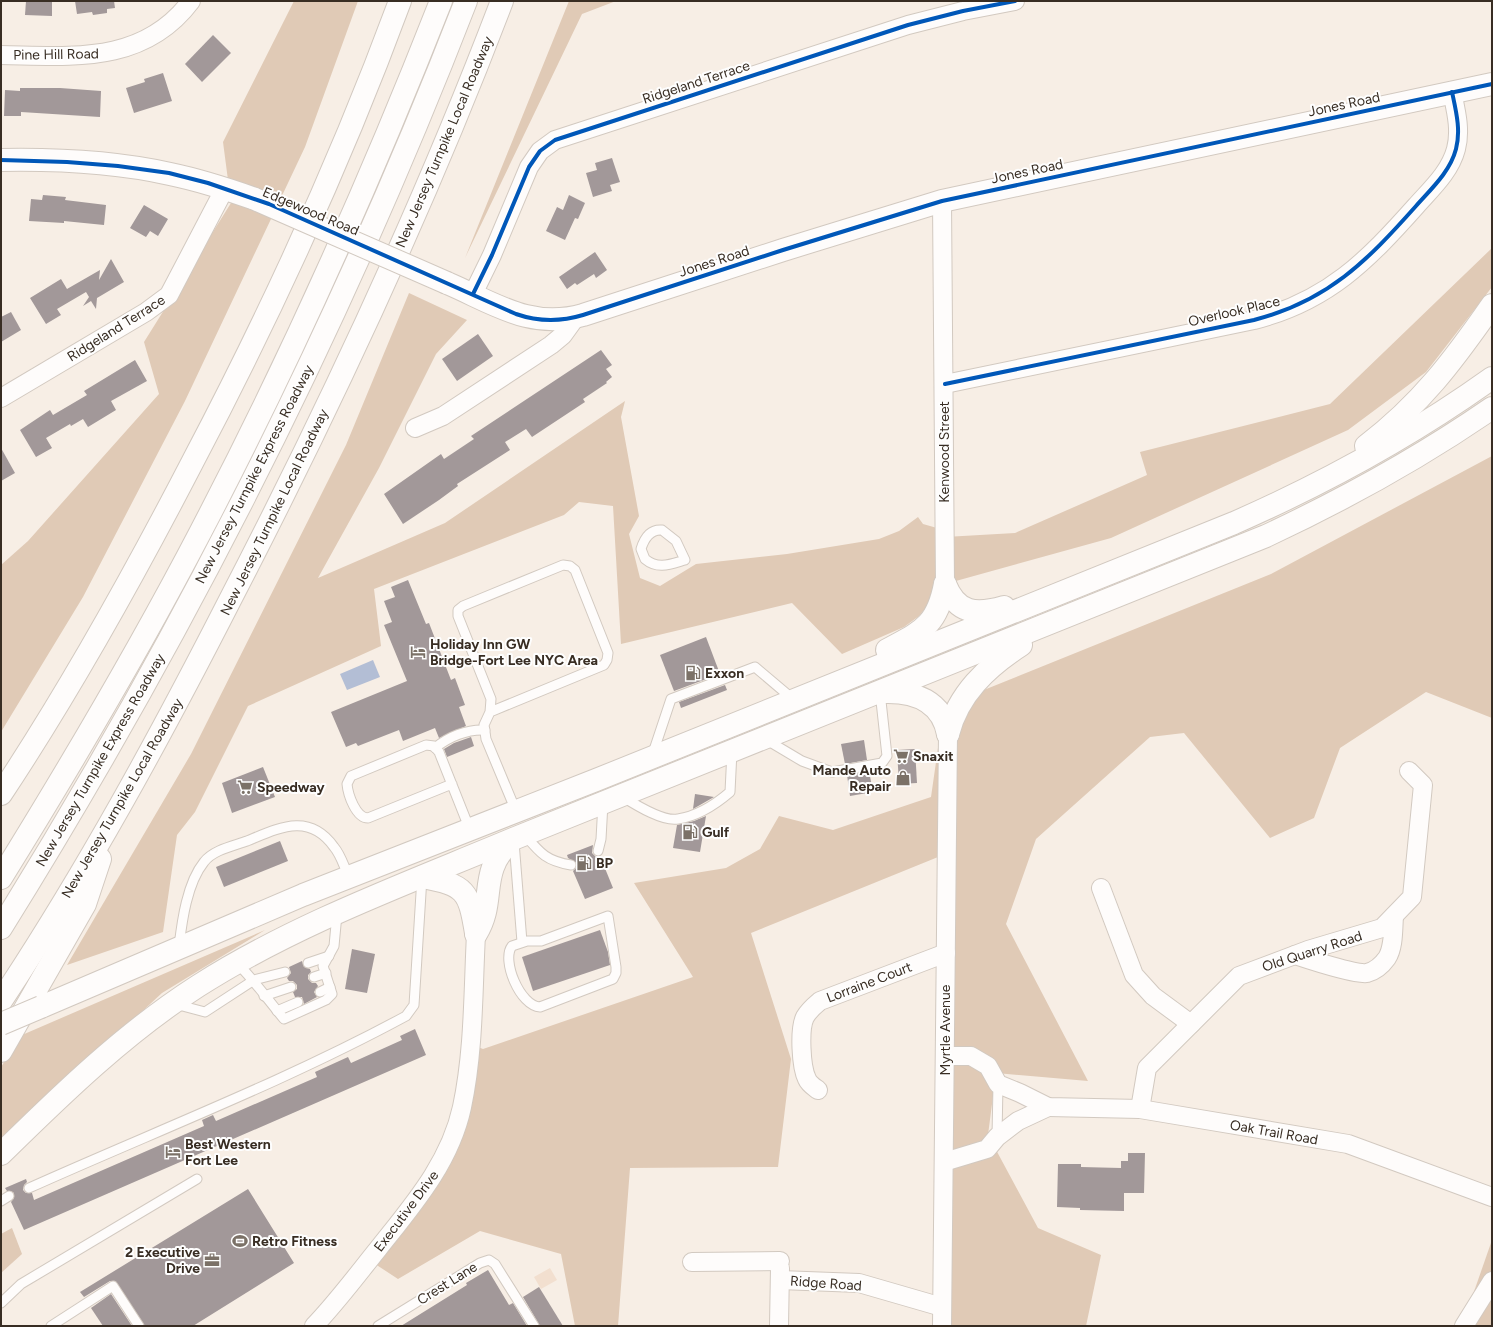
<svg xmlns="http://www.w3.org/2000/svg" width="1493" height="1327" font-family="Figtree,sans-serif">
<style>
.green{fill:#f2dfcf}
.forest{fill:#e0cab6}
.water{fill:#b3bed5}
.building{fill:#a29899}
.lines{fill:none;stroke-linecap:round;stroke-linejoin:round}
.lane-casing{stroke:#d2c9c0;stroke-width:11}
.street-casing{stroke:#d2c9c0;stroke-width:20}
.secondary-casing{stroke:#d2c9c0;stroke-width:24}
.highway-casing{stroke:#d2c9c0;stroke-width:24}
.lane{stroke:#fefcfb;stroke-width:9}
.street{stroke:#fefcfb;stroke-width:18}
.secondary{stroke:#fefcfb;stroke-width:22}
.highway{stroke:#fefcfb;stroke-width:22}
.secondary-bridge-casing{stroke:#d2c9c0;stroke-width:24;stroke-linecap:butt}
.highway-bridge-casing{stroke:#d2c9c0;stroke-width:24;stroke-linecap:butt}
.secondary-bridge{stroke:#fefcfb;stroke-width:22}
.highway-bridge{stroke:#fefcfb;stroke-width:22}
.cycleway-casing{stroke:#fefefe;stroke-width:6}
.cycleway{stroke:#0057b8;stroke-width:4}
.labels{text-anchor:middle;stroke-width:4;stroke-linejoin:round;paint-order:stroke}
.street-label{font-size:14px;fill:#382d23;stroke:#fefefe}
.poi-label{font-size:14px;font-weight:bold;fill:#382d23;stroke:#fefefe;text-anchor:start}
</style>
<rect width="100%" height="100%" fill="#f7eee5"/>
<polygon class="green" points="550,1268 557,1280 541,1289 534,1277"/>
<g class="forest">
<polygon points="294,1 358,1 305,147 185,401 83,597 1,732 1,565 28,541 159,394 144,342 231,203 223,142"/>
<polygon points="569,1 616,1 582,14 465,258"/>
<polygon points="1492,248 1492,287 1426,372 1348,430 1111,538 945,584 919,616 904,627 842,654 792,603 621,644 613,506 579,502 564,515 374,589 381,646 248,706 195,812 177,835 163,932 67,965 191,754 346,445 409,293 467,320 436,354 379,468 318,578 445,523 625,401 621,417 639,516 629,534 640,578 660,586 696,564 787,554 879,539 899,531 918,517 923,524 944,530 945,537 1015,533 1147,475 1140,452 1330,404"/>
<polygon points="1492,456 1492,718 1426,692 1340,748 1314,818 1270,838 1184,733 1150,737 1036,839 1006,924 1088,1081 996,1073 988,1135 1038,1228 1101,1255 1086,1326 949,1326 943,855 751,933 791,1059 778,1167 630,1168 618,1326 575,1326 561,1254 480,1231 398,1279 369,1260 441,1163 470,1044 483,1049 693,977 634,883 726,868 760,849 779,816 833,830 931,797 944,706 1271,574"/>
<polygon points="265,930 162,993 1,1142 1,1067 22,1035"/>
<polygon points="12,1228 22,1254 1,1273 1,1234"/>
<polygon points="1492,1240 1492,1326 1462,1326"/>
</g>
<polygon class="water" points="373,660 380,677 347,690 340,674"/>
<g class="building">
<polygon points="26,1 52,1 52,16 25,15"/>
<polygon points="75,1 114,1 115,8 107,9 107,13 93,15 92,12 77,14"/>
<polygon points="213,35 231,53 202,82 185,64"/>
<polygon points="163,73 172,101 134,113 126,88 145,82 144,79"/>
<polygon points="20,88 60,88 101,91 100,117 21,112 21,116 4,116 5,90 20,91"/>
<polygon points="612,158 620,182 610,185 612,191 593,197 586,173 597,170 595,163"/>
<polygon points="43,195 66,197 65,200 106,205 104,225 64,221 64,223 29,221 31,199 42,200"/>
<polygon points="569,195 585,203 578,219 575,218 565,240 546,231 557,207 563,210"/>
<polygon points="144,205 168,219 158,236 150,231 146,237 130,228"/>
<polygon points="595,252 607,270 596,278 594,274 577,285 575,283 567,289 559,277"/>
<polygon points="111,259 124,282 97,298 96,309 91,301 83,306 89,297 86,292 57,309 61,315 46,324 30,298 61,279 67,289 100,270 99,280"/>
<polygon points="11,312 21,330 1,342 1,317"/>
<polygon points="478,334 493,356 457,381 442,359"/>
<polygon points="601,350 612,365 606,369 612,377 606,382 607,383 583,399 585,402 532,437 526,429 505,442 510,450 457,484 458,486 439,500 403,524 384,494 441,454 444,459 474,439 471,436"/>
<polygon points="135,360 147,381 111,401 116,410 88,427 83,419 71,426 70,424 46,438 52,448 36,457 20,430 50,410 53,415 87,395 84,391"/>
<polygon points="1,448 15,473 1,481"/>
<polygon points="408,580 426,624 429,623 451,680 455,678 465,705 459,707 466,726 439,738 435,728 403,741 399,730 358,746 356,743 346,747 331,712 407,681 384,625 392,622 384,601 395,597 391,587"/>
<polygon points="706,637 720,674 674,691 660,655"/>
<polygon points="725,685 727,690 681,708 679,702"/>
<polygon points="471,737 474,746 447,757 444,749 454,743"/>
<polygon points="864,740 867,760 845,764 841,744"/>
<polygon points="915,749 917,783 899,784 897,750"/>
<polygon points="263,767 275,797 232,813 222,783"/>
<polygon points="869,771 873,792 850,796 847,775"/>
<polygon points="695,794 714,797 693,809"/>
<polygon points="706,816 700,852 673,848 677,825 694,821"/>
<polygon points="280,841 288,861 224,887 216,867"/>
<polygon points="593,845 592,853 596,857 600,856 613,888 585,899 573,871 577,867 577,863 568,858 567,855"/>
<polygon points="600,930 608,952 610,965 533,991 522,957"/>
<polygon points="352,949 375,954 367,993 345,989"/>
<polygon points="302,961 304,967 310,969 311,972 308,975 308,979 312,983 316,983 318,986 314,992 317,997 304,1004 302,997 295,997 293,992 297,989 297,985 293,981 289,981 287,978 291,973 289,967"/>
<polygon points="415,1029 426,1055 24,1230 11,1202 14,1198 14,1193 11,1191 7,1191 5,1188 26,1179 27,1182 24,1185 23,1190 26,1193 32,1193 34,1200 204,1126 202,1120 213,1115 216,1121 317,1077 315,1072 348,1057 351,1063 402,1040 400,1036"/>
<polygon points="1128,1153 1145,1153 1144,1193 1124,1193 1124,1211 1080,1210 1080,1208 1057,1207 1058,1164 1081,1164 1081,1167 1121,1168 1121,1161 1128,1161"/>
<polygon points="248,1189 294,1263 193,1326 145,1326 115,1281 110,1281 84,1297 80,1292"/>
<polygon points="488,1270 509,1305 513,1303 527,1326 401,1326 467,1285 466,1283"/>
<polygon points="539,1287 563,1326 540,1326 523,1297"/>
<polygon points="111,1294 132,1326 103,1326 91,1308"/>
</g>
<g class="lines">
<g class="lane-casing">
<g id="lane">
<path d="M 662,530 L 676,541 L 685,560 C 671,564 658,570 645,559 L 641,549 C 644,539 650,529 662,530 Z"/>
<polyline points="490,712 604,665 607,660 608,653 575,570 570,566 563,565 463,606 458,610 458,616 491,699 490,712 484,725 486,739 516,811"/>
<polyline points="765,739 802,761 832,772 882,763 887,756 880,692"/>
<path d="M 435,748 C 448,737 467,729 485,730"/>
<polyline points="652,756 671,699 755,667 794,700"/>
<path d="M 452,784 L 368,818 C 356,818 348,795 347,784 L 351,776 L 426,745 L 434,746 L 439,752 L 470,830"/>
<path d="M 623,797 C 636,805 663,822 678,819 C 698,816 716,804 730,792 L 732,751"/>
<path d="M 524,834 C 540,853 546,861 571,865"/>
<polyline points="514,842 522,942"/>
<polyline points="598,851 601,839 603,803"/>
<path d="M 608,916 L 616,967 L 616,973 L 613,979 L 540,1007 C 520,1006 501,960 512,946 L 527,941 L 541,941 Z"/>
<path d="M 179,946 C 182,921 187,883 204,862 C 213,850 233,846 247,841 C 279,828 309,812 334,847 C 341,855 344,867 349,877"/>
<path d="M 237,963 C 254,980 268,1000 284,1019 L 326,1000 L 332,994 L 323,966 L 334,946 L 337,914"/>
<polyline points="308,963 329,956"/>
<polyline points="314,977 326,973"/>
<polyline points="320,992 330,987"/>
<polyline points="264,996 291,987"/>
<polyline points="175,1004 205,1012 254,980 285,972"/>
<polyline points="277,1011 298,1002"/>
<polyline points="997,1137 998,1084"/>
<path d="M 29,1188 C 156,1131 284,1082 406,1016 L 414,1005 L 422,877"/>
<polyline points="1,1201 9,1196"/>
<polyline points="1,1303 21,1284 197,1179"/>
<polyline points="51,1326 113,1286 139,1326"/>
<polyline points="378,1326 480,1263 489,1260 495,1264 534,1326"/>
</g>
</g>
<g class="street-casing">
<g id="street">
<path d="M 1,55 C 71,56 143,65 191,1"/>
<polyline points="942,201 945,584"/>
<polyline points="473,294 492,255 529,167 540,151 555,140 908,25 963,11 1015,1"/>
<path d="M 945,384 L 1254,320 C 1328,301 1367,261 1416,206 C 1431,189 1450,172 1456,149 C 1461,130 1456,111 1452,92"/>
<polyline points="1,398 146,312 169,295 225,188"/>
<polyline points="415,428 443,416 551,345 563,335 576,317"/>
<polyline points="1101,888 1134,975 1153,996 1191,1024"/>
<path d="M 1295,955 C 1307,959 1357,975 1367,973 C 1375,971 1382,965 1387,958 C 1394,947 1393,929 1394,916"/>
<polyline points="945,1056 971,1056 988,1066 998,1084 1020,1093 1048,1107 1140,1109 1348,1144 1492,1197"/>
<path d="M 818,1090 C 814,1087 809,1084 807,1079 C 801,1067 799,1029 805,1017 C 809,1010 814,1006 820,1001 L 946,953"/>
<polyline points="1140,1109 1147,1068 1239,976 1308,950 1382,928 1412,897 1423,785 1409,771"/>
<polyline points="944,1162 987,1149 997,1137 1018,1121 1048,1107"/>
<polyline points="692,1262 780,1261"/>
<polyline points="780,1280 859,1283 942,1307"/>
<path d="M 314,1326 C 337,1302 357,1275 378,1249 C 412,1206 450,1163 462,1107 C 474,1051 473,991 476,934"/>
<polyline points="779,1326 780,1268"/>
<polyline points="942,1326 948,734"/>
<polyline points="1464,1326 1492,1281"/>
</g>
</g>
<g class="secondary-casing">
<g id="secondary">
<path d="M 1,160 C 57,159 116,162 170,174 C 199,180 227,189 255,199"/>
<path d="M 447,283 C 494,303 530,330 583,315 L 783,250 L 942,201 L 1492,84"/>
</g>
</g>
<g class="highway-casing">
<g id="highway">
<path d="M 1366,446 C 1421,404 1453,361 1492,305"/>
<path d="M 945,584 C 957,614 976,615 1004,607"/>
<path d="M 887,650 C 922,631 937,626 945,584"/>
<path d="M 884,692 C 915,691 942,701 948,734"/>
<path d="M 948,734 C 958,694 987,667 1021,645"/>
<path d="M 1,794 C 72,687 134,575 193,461 C 272,311 341,161 400,1"/>
<path d="M 422,877 C 466,885 469,891 476,933"/>
<path d="M 1,878 C 71,765 139,650 201,531 C 291,359 370,182 441,1"/>
<path d="M 1,928 C 184,634 341,324 466,1"/>
<path d="M 476,934 C 497,900 477,873 511,841"/>
<path d="M 1,1001 C 86,873 160,737 230,600 C 331,405 424,206 502,1"/>
<path d="M 41,1007 L 303,895 L 596,780 L 1234,523 C 1325,483 1411,436 1492,378"/>
<polyline points="1,1051 85,904 100,859"/>
<path d="M 1,1154 C 62,1094 126,1032 198,986 C 295,924 408,883 513,839 L 1266,536 C 1345,499 1421,457 1492,408"/>
</g>
</g>
<use href="#lane" class="lane"/>
<use href="#street" class="street"/>
<use href="#secondary" class="secondary"/>
<use href="#highway" class="highway"/>
<g class="secondary-bridge-casing">
<polyline id="secondary-bridge" points="255,199 447,283"/>
</g>
<g class="highway-bridge-casing">
<polyline id="highway-bridge" points="1,1024 41,1007"/>
</g>
<use href="#secondary-bridge" class="secondary-bridge"/>
<use href="#highway-bridge" class="highway-bridge"/>
<g class="cycleway-casing">
<g id="cycleway">
<path d="M 1,160 L 67,162 L 118,166 L 169,173 L 208,183 L 269,204 L 516,314 C 539,322 560,322 583,315 L 783,250 L 942,201 L 1492,84"/>
<polyline points="473,294 492,255 529,167 540,151 555,140 908,25 963,11 1015,1"/>
<path d="M 945,384 L 1254,320 C 1328,301 1367,261 1416,206 C 1431,189 1450,172 1456,149 C 1461,130 1456,111 1452,92"/>
</g>
</g>
<use href="#cycleway" class="cycleway"/>
</g>
<defs>
<g id="hotel-bare" transform="scale(1.2)"><path d="M-6-4.5h1.5V1H6V5H4.5V3h-9V5H-6ZM-4 0a1.8 1.8 0 1 1 3.6 0ZM.5 0V-2.5h3Q6-2.5 6 0Z" fill="#7b7167" stroke="#fefefe" stroke-width="2.5" paint-order="stroke"/></g>
<g id="fuel-bare" transform="scale(1.2)"><path d="M-5.5-6h7V0h2V4h1.3V-2.5L3-4.5l.8-.8L6-3V5H2.5V1h-1V6h-7ZM-4.2-4.7v3.2H.2V-4.7Z" fill="#7b7167" stroke="#fefefe" stroke-width="2.5" paint-order="stroke"/></g>
<g id="supermarket-bare" transform="scale(1.2)"><path d="M-6-5.5h2.5l.6 2H6L4.5 2H-2.5L-4.4-4H-6ZM-1.5 3.2a1.3 1.3 0 1 0 .1 0ZM3 3.2a1.3 1.3 0 1 0 .1 0Z" fill="#7b7167" stroke="#fefefe" stroke-width="2.5" paint-order="stroke"/></g>
<g id="shop-bare" transform="scale(1.2)"><path d="M-5-2.5h2.3a2.7 3.5 0 0 1 5.4 0H5L5.5 6h-11ZM-1.5-2.5h3a1.5 2.3 0 0 0-3 0Z" fill="#7b7167" stroke="#fefefe" stroke-width="2.5" paint-order="stroke"/></g>
<g id="stadium-bare" transform="scale(1.2)"><path d="M0-5a6.5 5 0 1 0 0 10a6.5 5 0 1 0 0-10ZM-3.5-1.8h7v3.6h-7Z" fill="#7b7167" stroke="#fefefe" stroke-width="2.5" paint-order="stroke"/></g>
<g id="office-bare" transform="scale(1.2)"><path d="M-6-3h4V-5.5h4V-3h4V5H-6ZM-1-4.5V-3h2v-1.5ZM-6 0V1H6V0Z" fill="#7b7167" stroke="#fefefe" stroke-width="2.5" paint-order="stroke"/></g>
</defs>
<g fill-rule="evenodd">
<use href="#hotel-bare" x="418" y="652"/>
<use href="#fuel-bare" x="693" y="673"/>
<use href="#supermarket-bare" x="901" y="756"/>
<use href="#shop-bare" x="903" y="778"/>
<use href="#supermarket-bare" x="245" y="787"/>
<use href="#fuel-bare" x="690" y="832"/>
<use href="#fuel-bare" x="584" y="863"/>
<use href="#hotel-bare" x="173" y="1152"/>
<use href="#stadium-bare" x="240" y="1241"/>
<use href="#office-bare" x="212" y="1260"/>
</g>
<g class="labels">
<g class="street-label">
<text transform="translate(56 54) rotate(-1)" y="5">Pine Hill Road</text>
<text transform="translate(696 82) rotate(-18)" y="5">Ridgeland Terrace</text>
<text transform="translate(1344 104) rotate(-12)" y="5">Jones Road</text>
<text transform="translate(444 142) rotate(-67)" y="5">New Jersey Turnpike Local Roadway</text>
<text transform="translate(1027 171) rotate(-12)" y="5">Jones Road</text>
<text transform="translate(311 211) rotate(23)" y="5">Edgewood Road</text>
<text transform="translate(714 261) rotate(-18)" y="5">Jones Road</text>
<text transform="translate(1234 311) rotate(-13)" y="5">Overlook Place</text>
<text transform="translate(116 328) rotate(-32)" y="5">Ridgeland Terrace</text>
<text transform="translate(944 452) rotate(-90)" y="5">Kenwood Street</text>
<text transform="translate(254 474) rotate(-63)" y="5">New Jersey Turnpike Express Roadway</text>
<text transform="translate(274 512) rotate(-64)" y="5">New Jersey Turnpike Local Roadway</text>
<text transform="translate(100 760) rotate(-60)" y="5">New Jersey Turnpike Express Roadway</text>
<text transform="translate(122 798) rotate(-60)" y="5">New Jersey Turnpike Local Roadway</text>
<text transform="translate(1312 951) rotate(-18)" y="5">Old Quarry Road</text>
<text transform="translate(869 982) rotate(-21)" y="5">Lorraine Court</text>
<text transform="translate(945 1030) rotate(-90)" y="5">Myrtle Avenue</text>
<text transform="translate(1274 1132) rotate(10)" y="5">Oak Trail Road</text>
<text transform="translate(406 1211) rotate(-53)" y="5">Executive Drive</text>
<text transform="translate(447 1283) rotate(-32)" y="5">Crest Lane</text>
<text transform="translate(826 1283) rotate(4)" y="5">Ridge Road</text>
</g>
<g class="poi-label">
<text x="430" y="649">Holiday Inn GW<tspan x="430" dy="16">Bridge-Fort Lee NYC Area</tspan></text>
<text x="705" y="678">Exxon</text>
<text x="913" y="761">Snaxit</text>
<text x="891" y="775" text-anchor="end">Mande Auto<tspan x="891" dy="16">Repair</tspan></text>
<text x="257" y="792">Speedway</text>
<text x="702" y="837">Gulf</text>
<text x="596" y="868">BP</text>
<text x="185" y="1149">Best Western<tspan x="185" dy="16">Fort Lee</tspan></text>
<text x="252" y="1246">Retro Fitness</text>
<text x="200" y="1257" text-anchor="end">2 Executive<tspan x="200" dy="16">Drive</tspan></text>
</g>
</g>
<rect width="1493" height="1327" fill="none" stroke="#382d23" stroke-width="4"/>
</svg>
